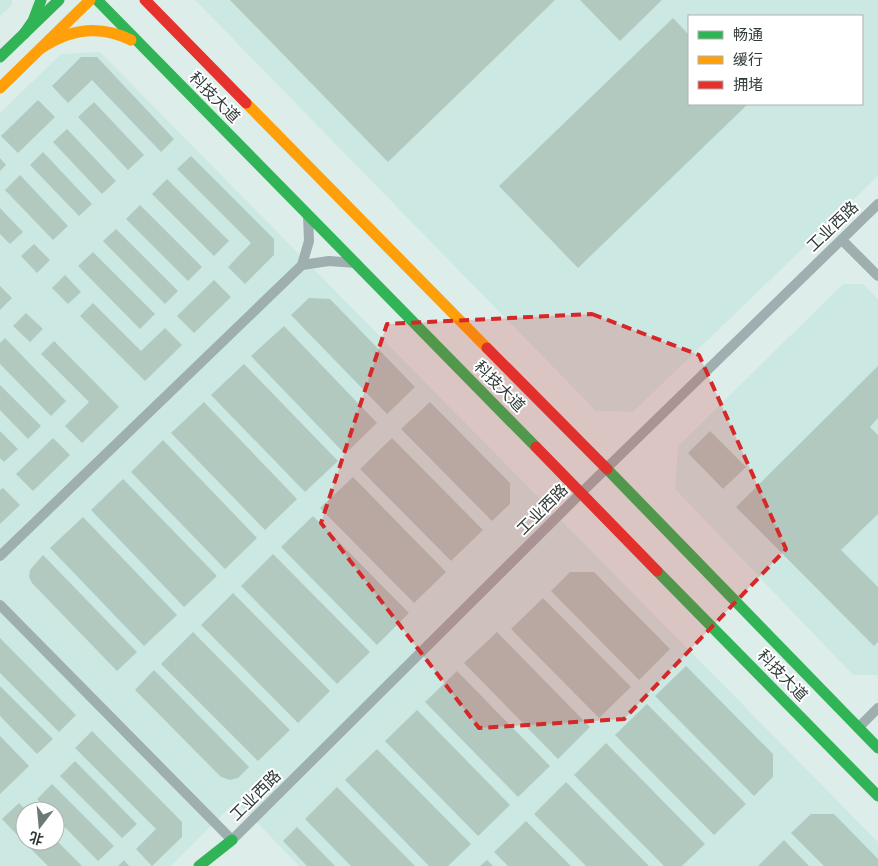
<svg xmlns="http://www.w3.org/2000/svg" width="878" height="866" font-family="Lato,'Noto Sans SC',sans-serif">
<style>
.built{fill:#cce8e3;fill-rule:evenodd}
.building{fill:#b2c9c0}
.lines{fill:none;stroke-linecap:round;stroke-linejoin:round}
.street{stroke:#9faeae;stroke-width:10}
.fast{stroke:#30b455;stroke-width:11}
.slow{stroke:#ff9f0a;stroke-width:11}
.jam{stroke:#e5322d;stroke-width:11}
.marked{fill:#d62828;fill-opacity:0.2;stroke:#d62828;stroke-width:4;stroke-dasharray:10 6;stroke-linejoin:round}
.labels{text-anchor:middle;stroke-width:4;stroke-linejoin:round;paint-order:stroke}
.street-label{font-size:16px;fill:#303b39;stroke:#fff}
</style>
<rect width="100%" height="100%" fill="#ddedea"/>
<g class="built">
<polygon points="0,0 12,0 12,5 0,16"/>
<path d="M 195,0 L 878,0 L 878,176 L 633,412 L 596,411 ZM 689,16 L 862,16 L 862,104 L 689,104 Z"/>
<path d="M 100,52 L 878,842 L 878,866 L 299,866 L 236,801 L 171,866 L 0,866 L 0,113 L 61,54 ZM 25,811 L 55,811 L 55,841 L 25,841 Z"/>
<polygon points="843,284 863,284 878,299 878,675 853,675 675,489 678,446"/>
</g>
<g class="building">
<polygon points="230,0 555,0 388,162"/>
<polygon points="580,0 662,0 620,41"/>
<polygon points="673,18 689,35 689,104 748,104 578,268 499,186"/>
<polygon points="81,57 97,57 174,139 161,152 92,80 68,103 52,86"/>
<polygon points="38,100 55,117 18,153 1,136"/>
<polygon points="94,102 144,155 128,170 78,117"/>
<polygon points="67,129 116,181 102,194 53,142"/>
<polygon points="43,152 92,204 79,216 30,165"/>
<polygon points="191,156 274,239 274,255 245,284 228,267 251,243 177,169"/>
<polygon points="0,158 6,165 0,171"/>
<polygon points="20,175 68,226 53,240 5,190"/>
<polygon points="167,179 229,241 214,256 152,194"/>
<polygon points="140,205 202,267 188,281 126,219"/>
<polygon points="0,208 23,232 10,244 0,234"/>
<polygon points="116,229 178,291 165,304 103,241"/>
<polygon points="34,244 50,260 37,273 21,256"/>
<polygon points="93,252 155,314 140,329 78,266"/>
<polygon points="65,275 81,292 68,304 52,288"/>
<polygon points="214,280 231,297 194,333 177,316"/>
<polygon points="0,286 12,298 0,310"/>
<polygon points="309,298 330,299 415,387 387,414 291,315"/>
<polygon points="93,303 141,351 165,328 182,345 145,381 80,316"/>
<polygon points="26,313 43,329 30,342 13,326"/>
<polygon points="284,326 377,423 345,454 251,356"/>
<polygon points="5,338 66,401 51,416 0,364 0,343"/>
<polygon points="54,341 119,407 82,443 65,426 89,402 41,354"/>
<polygon points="244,364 338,461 305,492 211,395"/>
<polygon points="878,366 878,418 870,427 878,435 878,514 841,550 878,587 878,642 874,646 736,507"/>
<polygon points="0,385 41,426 28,439 0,410"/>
<polygon points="204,402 297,499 265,530 171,433"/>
<polygon points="430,402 510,483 510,504 492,521 401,429"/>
<polygon points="0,431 18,449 4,462 0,458"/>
<polygon points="710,431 746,467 723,489 688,453"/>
<polygon points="53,438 70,455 33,491 16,474"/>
<polygon points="392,438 483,530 451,561 360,469"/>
<polygon points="163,440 257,538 225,569 131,472"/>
<polygon points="353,477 446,572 414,603 320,508"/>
<polygon points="123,479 217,576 184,607 91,510"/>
<polygon points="3,488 20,505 0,524 0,490"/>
<polygon points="313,516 409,613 377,645 281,547"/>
<polygon points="83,517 177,615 144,646 50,548"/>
<polygon points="273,554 370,652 337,684 241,586"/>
<polygon points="43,555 137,652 117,671 32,583 29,577 30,570"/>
<polygon points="570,572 594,572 670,649 639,680 551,591"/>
<polygon points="233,593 330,691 298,723 201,625"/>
<polygon points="543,598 631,687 599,718 511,629"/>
<polygon points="193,632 290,730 258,761 161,664"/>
<polygon points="497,632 590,727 558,759 464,663"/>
<polygon points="0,638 76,715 59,732 0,673"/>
<polygon points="686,666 773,754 773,777 754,796 655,696"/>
<polygon points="154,670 249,767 238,778 230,780 221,777 135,690"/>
<polygon points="457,671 550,766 518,797 425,702"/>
<polygon points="0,686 53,739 37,754 0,716"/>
<polygon points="647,704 746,804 714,835 615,735"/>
<polygon points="417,710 510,805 478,836 385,741"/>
<polygon points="92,731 182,822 182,837 152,866 136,849 156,829 75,748"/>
<polygon points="0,736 29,766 0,794"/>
<polygon points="606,743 705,844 682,866 664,866 574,775"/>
<polygon points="377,749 471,844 448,866 429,866 345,780"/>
<polygon points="75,761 137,824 122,838 60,776"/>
<polygon points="566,782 649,866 586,866 534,814"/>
<polygon points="52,784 114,846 98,861 55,817 55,811 49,811 37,799"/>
<polygon points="337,787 415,866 351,866 305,819"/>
<polygon points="19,803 27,811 25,811 25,829 18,836 2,819"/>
<polygon points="811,814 834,814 878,859 878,866 824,866 791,833"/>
<polygon points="526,821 571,866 508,866 494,852"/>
<polygon points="297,827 335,866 307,866 283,841"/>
<polygon points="55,839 82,866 48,866 29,847 36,841 55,841"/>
<polygon points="784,840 809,866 758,866"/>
<polygon points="124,860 129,866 118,866"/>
<polygon points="487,860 493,866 480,866"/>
</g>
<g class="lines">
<g class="street">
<polyline points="842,240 878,276"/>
<polyline points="302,265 329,261 356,263"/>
<polyline points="0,556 302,265 309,241 308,215"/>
<polyline points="0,605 232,840 582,492 878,204"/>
<polyline points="858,728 878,708"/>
</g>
<g class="fast">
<polyline points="97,0 536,447"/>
<polyline points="24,34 33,21 41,0"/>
<polyline points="0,57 59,0"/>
<polyline points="607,469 878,748"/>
<polyline points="657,571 878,796"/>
<polyline points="199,866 232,840"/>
</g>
<g class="slow">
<path d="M 40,49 C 69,29 99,24 131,40"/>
<polyline points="0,88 90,0"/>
<polyline points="246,103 487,348"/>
</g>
<g class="jam">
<polyline points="145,0 246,103"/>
<polyline points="487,348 607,469"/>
<polyline points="536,447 657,571"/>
</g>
</g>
<path class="marked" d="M 592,314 L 699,355 L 786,549 L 624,719 L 479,728 L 321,523 L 387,324 Z"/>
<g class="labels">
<g class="street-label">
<text transform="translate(215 97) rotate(45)" y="6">科技大道</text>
<text transform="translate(832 226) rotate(-44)" y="6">工业西路</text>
<text transform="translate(500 386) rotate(45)" y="6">科技大道</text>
<text transform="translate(542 509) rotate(-45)" y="6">工业西路</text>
<text transform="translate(783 675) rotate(46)" y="6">科技大道</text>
<text transform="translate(255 795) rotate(-45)" y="6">工业西路</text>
</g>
</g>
<rect x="688" y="15" width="175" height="90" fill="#ffffff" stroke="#acb1b0"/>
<rect x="698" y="31" width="25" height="8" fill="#30b455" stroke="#acb1b0"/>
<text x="733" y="40" font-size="15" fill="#303b39">畅通</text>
<rect x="698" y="56" width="25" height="8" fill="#ff9f0a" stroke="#acb1b0"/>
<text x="733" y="65" font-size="15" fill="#303b39">缓行</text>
<rect x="698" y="81" width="25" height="8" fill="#e5322d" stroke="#acb1b0"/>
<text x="733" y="90" font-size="15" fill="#303b39">拥堵</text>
<g transform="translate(40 826) rotate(196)"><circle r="24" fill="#ffffff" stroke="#acb1b0"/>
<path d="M0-4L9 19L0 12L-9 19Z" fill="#6d7977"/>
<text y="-8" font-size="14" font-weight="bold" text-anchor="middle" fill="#303b39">北</text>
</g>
</svg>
